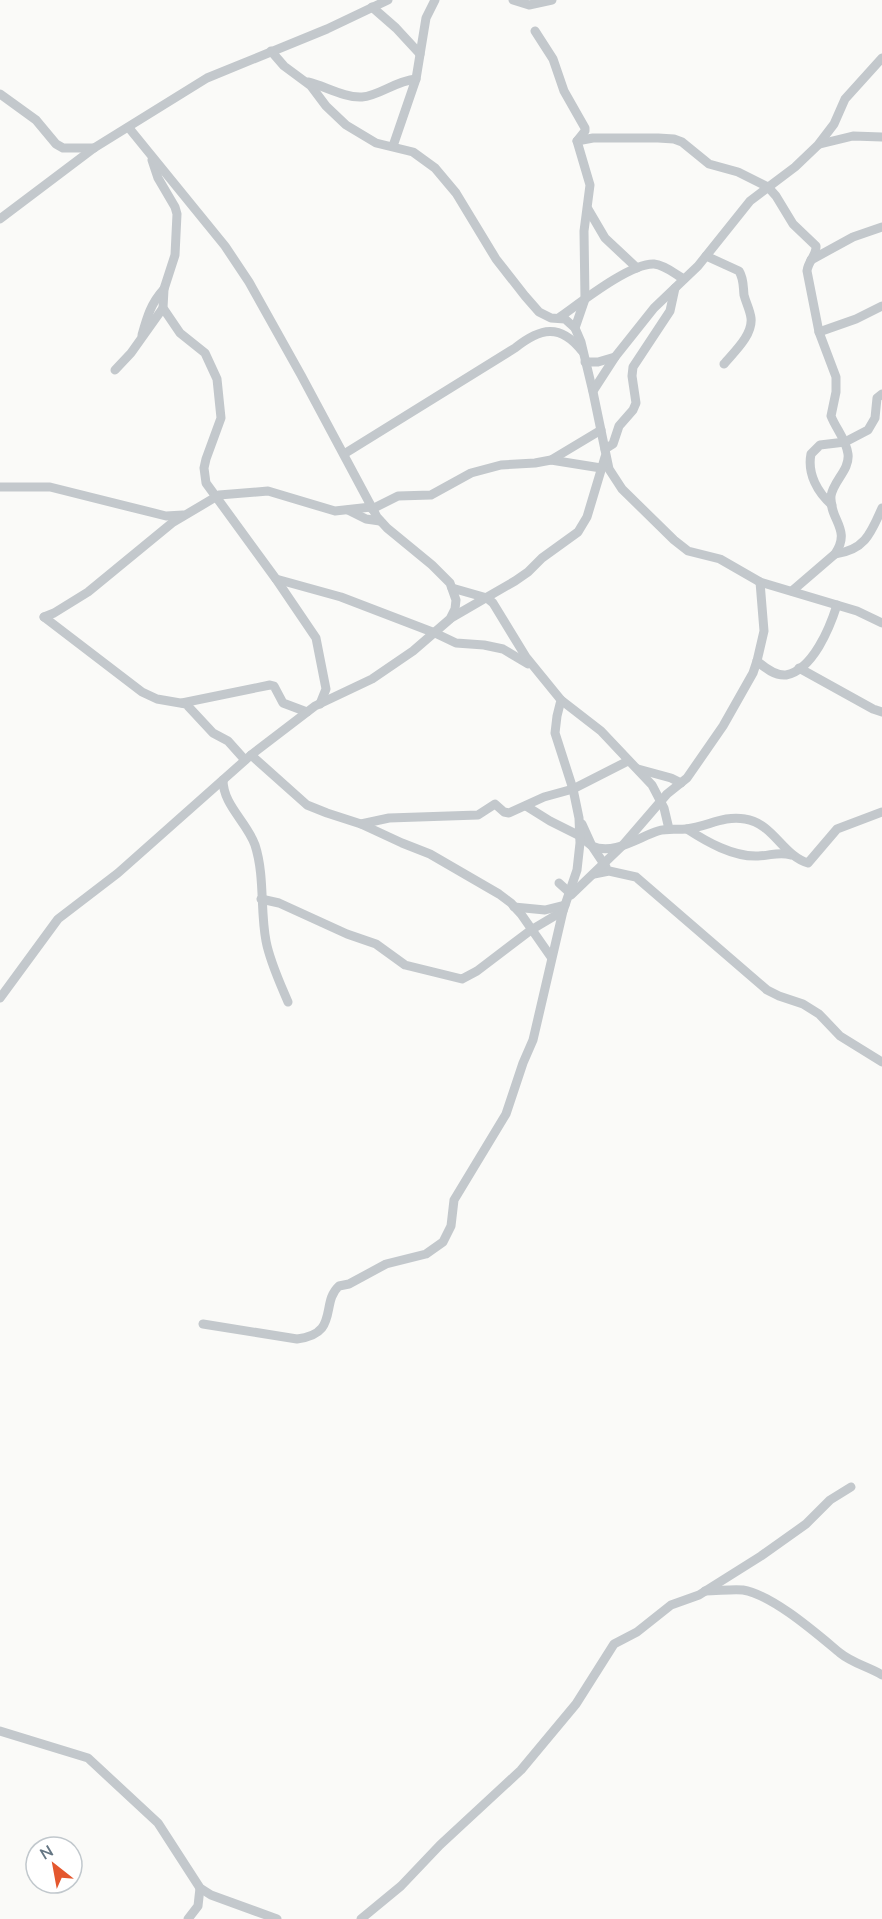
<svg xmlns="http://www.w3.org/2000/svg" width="882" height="1919" font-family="'Nunito Sans',sans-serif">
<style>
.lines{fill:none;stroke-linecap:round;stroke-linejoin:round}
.minor{stroke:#c3c8cc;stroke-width:9}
</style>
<rect width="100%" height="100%" fill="#fafaf8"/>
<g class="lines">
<g class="minor">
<polyline points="513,0 529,5 552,0"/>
<polyline points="372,7 396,28 420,54"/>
<polyline points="535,31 553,59 564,91 585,128 585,131 577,141 590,185 584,231 585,299 575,328"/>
<polyline points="271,51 284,66 311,86 326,106 346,125 376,143 413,152 435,168 456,193 496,259 525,296 539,312 551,318 565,319 575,328 581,342 593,392 609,469 622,489 674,540 688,551 720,559 760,582 857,611 882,623"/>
<path d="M 308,82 C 325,86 344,98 362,97 C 379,96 395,81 416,79"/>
<polyline points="0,94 36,120 56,144 63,148 94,148"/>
<path d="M 577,141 L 593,138 L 658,138 L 674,139 L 682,142 L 709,164 L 738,172 L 768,187 L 776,196 L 793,224 L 816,246 C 817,255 808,261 807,271 L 819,332 L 836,377 L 836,392 L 831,416 C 836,429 846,439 848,454 C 850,470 833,481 831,496 C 829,520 852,529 835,554 L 792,591"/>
<polyline points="820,144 853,136 882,137"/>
<polyline points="393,146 416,79 426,18 435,0"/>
<polyline points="152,160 158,178 175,207 177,214 175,255 164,289 163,308 180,333 205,353 217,379 221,418 206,459 204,468 206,483 276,579 316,638 326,689 320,704"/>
<polyline points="588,209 605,238 637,268"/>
<polyline points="0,219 94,148 207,78 327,29 388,0"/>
<path d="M 706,256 L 739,271 C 744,279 743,286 744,295 C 746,303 750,310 751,318 C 753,335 734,352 724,364"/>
<polyline points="811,260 853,237 882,227"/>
<path d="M 560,317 C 580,303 630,263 654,264 C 665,265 675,274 684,279"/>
<polyline points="819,332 856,319 882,306"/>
<path d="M 142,335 C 147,317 151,303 164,289"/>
<polyline points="585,362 598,362 615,357"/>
<polyline points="115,370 131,353 163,308"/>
<polyline points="593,391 615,357 654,308 698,266 750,201 795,167 818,145 834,124 845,99 882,58"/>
<polyline points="605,449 613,444 619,426 633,410 636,403 632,376 633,367 670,311 675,288"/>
<path d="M 344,454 L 515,348 C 540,328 560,323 582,351"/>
<polyline points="551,460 601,468"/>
<polyline points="0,487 50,487 166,516 183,515"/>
<path d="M 832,505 C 818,493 807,474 811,454 L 820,445 L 845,442 L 868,430 L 875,418 L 877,398 L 882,394"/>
<polyline points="372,509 398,496 431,495 471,473 501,465 535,463 551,460 601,430"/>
<polyline points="348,510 366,519 380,521"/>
<path d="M 835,554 C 865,550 871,533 882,508"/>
<polyline points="276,579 341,597 435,633 456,643 484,645 503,649 528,664"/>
<polyline points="44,617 54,613 88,592 172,523 219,495 268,491 335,511 371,507"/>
<polyline points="44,617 142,692 157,699 186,704 213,733 228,741 245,760"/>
<polyline points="451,618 515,581 528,572 542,558 578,532 587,517 605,457"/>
<path d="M 757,661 C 765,668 775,676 786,675 C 813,670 830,627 837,605"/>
<polyline points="799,668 873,709 882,712"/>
<polyline points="561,700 601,731 652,785 664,808 669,829"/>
<polyline points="182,703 270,685 274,686 283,703 307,712"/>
<polyline points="251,755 307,805 327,813 361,824 402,843 430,854 499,894 511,903 521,914 551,957"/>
<polyline points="638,769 671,778 681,783"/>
<path d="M 223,780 C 223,805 247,822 255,845 C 265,876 260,910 266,941 C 270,962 280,983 288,1002"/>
<polyline points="526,806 550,821 580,836 592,846 606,867"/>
<polyline points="361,824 389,818 478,815 495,804 504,812 509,813 544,797 573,789 628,761"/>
<path d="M 582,824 L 592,846 C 613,856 639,837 658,831 C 668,828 676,830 686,829 C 707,827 723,815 745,819 C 773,823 783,856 808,863 L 837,829 L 882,812"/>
<path d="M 687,829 C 707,842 733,857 758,856 C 770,856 779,851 791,855"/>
<polyline points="594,874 609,871 636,877 767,990 779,996 803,1004 819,1014 840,1036 882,1062"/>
<polyline points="559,883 570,893"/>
<polyline points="571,895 623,845 667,794 687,778 723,726 753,673 757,661 764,631 760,582"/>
<polyline points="261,899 279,903 347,934 376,944 405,965 462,979 477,971 531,930 563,911"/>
<polyline points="514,907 545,910 565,905"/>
<polyline points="0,998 58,919 118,873 251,755 315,706 372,679 413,651 450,619 455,609 456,600 450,583 432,565 387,528 377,517 301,375 249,282 225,246 129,128"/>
<path d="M 203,1324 L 297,1339 C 340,1334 320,1303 339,1286 L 349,1284 L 386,1264 L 426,1254 L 443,1242 L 451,1226 L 454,1200 L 506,1114 L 523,1063 L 533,1040 L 563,911 L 577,870 L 580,843 L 579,818 L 573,789 L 555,733 L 557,716 L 561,700 L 526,657 L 493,603 L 487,598 L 452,588"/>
<path d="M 705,1591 C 718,1591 731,1589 743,1590 C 773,1595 817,1634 840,1653 C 852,1663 869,1667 882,1675"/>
<polyline points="0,1731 88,1758 158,1823 200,1888 211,1895 277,1919"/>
<polyline points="188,1919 198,1906 200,1888"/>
<polyline points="361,1919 401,1886 440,1845 521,1770 576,1704 614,1644 637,1632 671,1605 699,1595 761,1556 806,1524 830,1500 851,1487"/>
</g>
</g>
<g transform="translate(54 1865) rotate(329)"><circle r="28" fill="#ffffff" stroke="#c1c8cd" stroke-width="1.5"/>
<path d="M0-4.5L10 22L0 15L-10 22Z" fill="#e4572e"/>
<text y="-9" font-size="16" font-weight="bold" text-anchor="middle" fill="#657683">N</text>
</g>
</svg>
